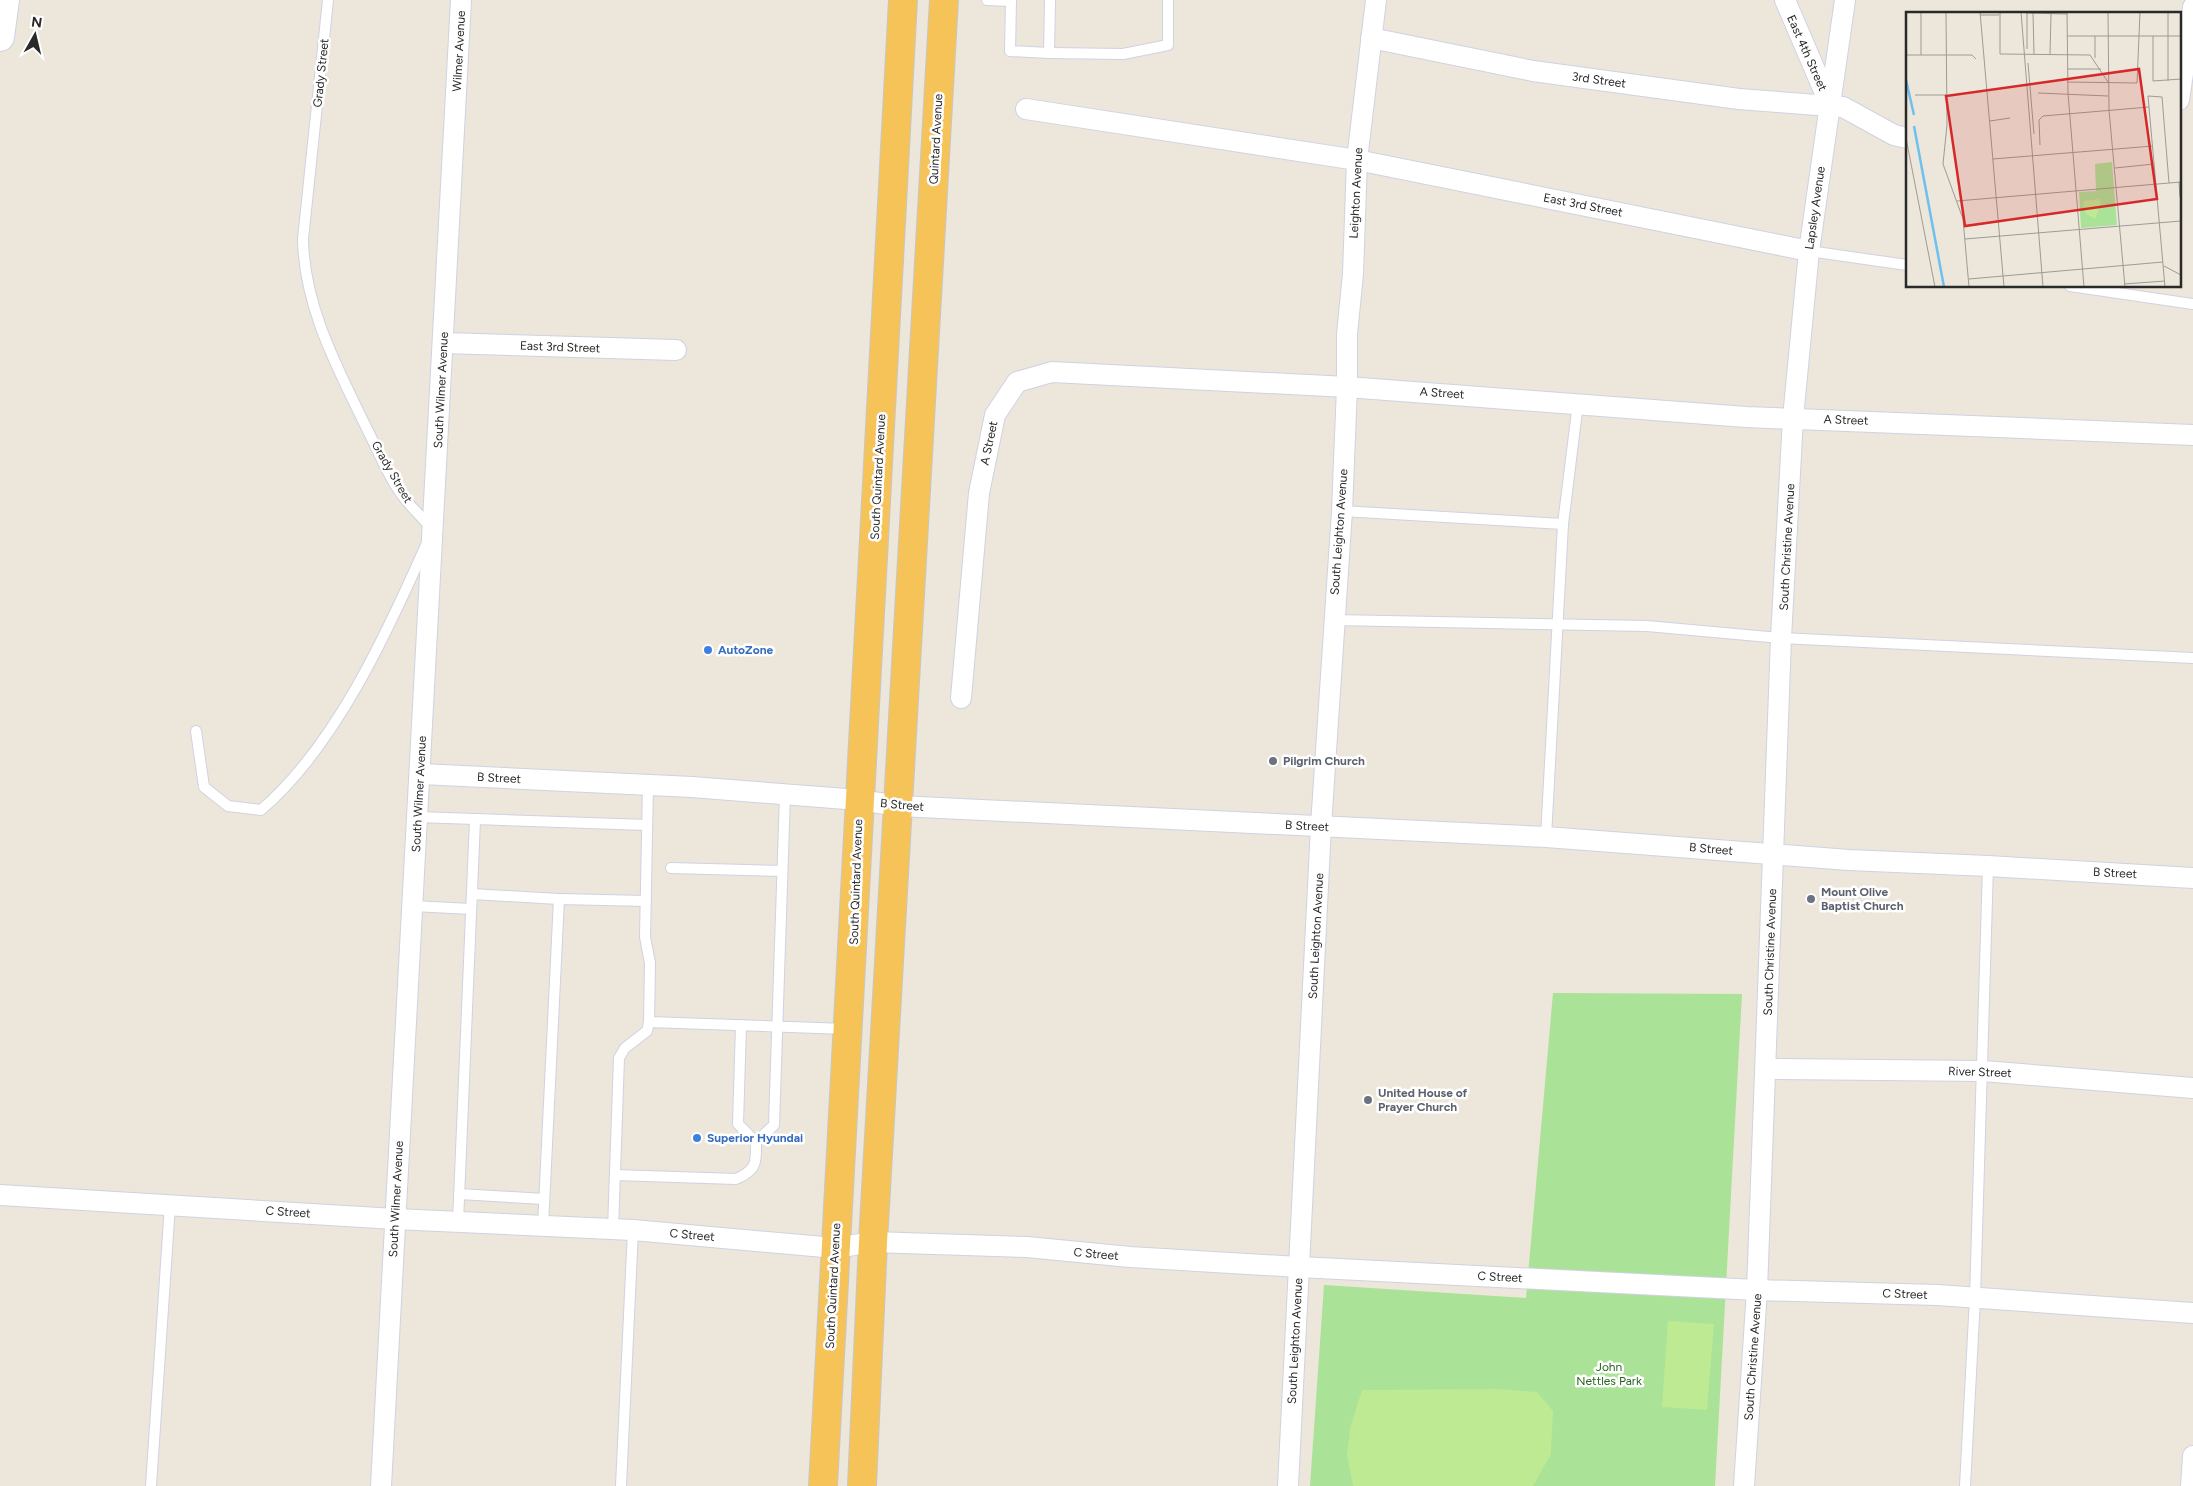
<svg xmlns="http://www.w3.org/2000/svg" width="2193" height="1486" font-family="Figtree,sans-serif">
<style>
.green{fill:#aae297}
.pitch{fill:#bdea93}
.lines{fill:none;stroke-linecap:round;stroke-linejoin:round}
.service-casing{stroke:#d0d2e2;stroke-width:12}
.minor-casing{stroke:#d0d2e2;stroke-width:22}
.secondary-casing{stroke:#d0d2e2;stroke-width:30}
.trunk-casing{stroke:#c7c7c7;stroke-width:30}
.service{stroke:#fff;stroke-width:10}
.minor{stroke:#fff;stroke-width:20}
.secondary{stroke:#fff;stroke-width:28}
.trunk{stroke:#f6c358;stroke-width:28}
.shop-dot{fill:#3f7fe0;stroke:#fff;stroke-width:2}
.worship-dot{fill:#6b7280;stroke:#fff;stroke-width:2}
.labels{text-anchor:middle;stroke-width:5;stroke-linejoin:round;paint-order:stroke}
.street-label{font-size:12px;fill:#292929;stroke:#fff}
.shop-label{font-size:12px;font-weight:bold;fill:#366cbe;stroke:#fff;text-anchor:start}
.worship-label{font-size:12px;font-weight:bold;fill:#5b616d;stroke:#fff;text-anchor:start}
.park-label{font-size:12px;fill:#23661a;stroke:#fff}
.inset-river{fill:none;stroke:#6ec1ee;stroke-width:2.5}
.inset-road{fill:none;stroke:#9e9a94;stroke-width:1}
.view{fill:#d62828;fill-opacity:0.15;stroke:#d62828;stroke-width:2.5}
.inset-edge{fill:none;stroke:#292929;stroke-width:2.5}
</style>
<rect width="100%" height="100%" fill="#ece6db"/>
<polygon class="green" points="1553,993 1742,994 1715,1486 1310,1486 1324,1285 1526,1298"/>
<g class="pitch">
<polygon points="1668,1321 1714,1324 1707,1410 1662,1407"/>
<polygon points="1499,1389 1537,1392 1553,1411 1551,1454 1533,1486 1353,1486 1347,1455 1350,1428 1362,1390"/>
</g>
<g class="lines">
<g class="service-casing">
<g id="service">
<path d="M 328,0 L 303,239 C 304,307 338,369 367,429 C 379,452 389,479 405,499 C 413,509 423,518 431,528"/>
<polyline points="987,0 1011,1"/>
<polyline points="1011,0 1010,51 1049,53 1050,0"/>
<polyline points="1049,53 1123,54 1168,45 1168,0"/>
<polyline points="1809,251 1907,265"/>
<polyline points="2070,286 2193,304"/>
<polyline points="1342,511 1563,524"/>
<polyline points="1334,620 1647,626 1781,638 2193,658"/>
<path d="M 196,731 L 204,787 L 228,806 L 261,810 C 335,747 387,633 426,545"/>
<polyline points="648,785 645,937 650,963 649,1022"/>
<polyline points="418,817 647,825"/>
<polyline points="1546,837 1563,524 1578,403"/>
<polyline points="671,868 782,871"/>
<polyline points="472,894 559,899"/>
<polyline points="413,906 471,909"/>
<polyline points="741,1025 738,1124 756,1142"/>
<path d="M 615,1175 L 736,1179 C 757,1170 756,1163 756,1142 L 774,1125 L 785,795"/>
<polyline points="459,1194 544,1199"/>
<polyline points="458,1222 475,820"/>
<polyline points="543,1226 559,899 646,901"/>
<polyline points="613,1229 619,1058 625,1048 647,1031 649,1022 846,1029"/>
<polyline points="151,1486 170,1205"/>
<polyline points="621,1486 633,1230"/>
<polyline points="1965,1486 1975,1298 1988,866"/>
</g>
</g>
<g class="minor-casing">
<g id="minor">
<polyline points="1785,0 1830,105"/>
<polyline points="1371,38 1533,71 1739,99 1843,107 1894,135 1907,138"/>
<polyline points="2179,100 2193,7"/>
<polyline points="1026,109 1357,160 1809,251"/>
<polyline points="444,343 676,350"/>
<polyline points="961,698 979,493 995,415 1017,382 1052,372 1347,387 1746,417 2193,435"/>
<polyline points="421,774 692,787 859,800 899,806 1546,837 1849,860 1988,866 2193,878"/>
<polyline points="1767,1069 1983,1071 2193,1088"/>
<polyline points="0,1195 395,1219 633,1230 835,1248 873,1242 1027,1247 1130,1257 1299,1267 1757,1290 1937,1295 2193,1313"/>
<polyline points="381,1486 461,0"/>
<polyline points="1288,1486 1321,826 1342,511 1347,387 1347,334 1353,274 1357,160 1376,0"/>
<polyline points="1744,1486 1757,1290 1781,638 1793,418 1809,251 1845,0"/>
<polyline points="2191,1486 2193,1456"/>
</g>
</g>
<g class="secondary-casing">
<polyline id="secondary" points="0,37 5,0"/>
</g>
<g class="trunk-casing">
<g id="trunk">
<polyline points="823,1486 903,0"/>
<polyline points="862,1486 873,1242 944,0"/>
</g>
</g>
<use href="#service" class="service"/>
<use href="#minor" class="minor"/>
<use href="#secondary" class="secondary"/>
<use href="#trunk" class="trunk"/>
</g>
<g class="shop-dot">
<circle cx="708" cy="650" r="5"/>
<circle cx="697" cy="1138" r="5"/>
</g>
<g class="worship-dot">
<circle cx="1273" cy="761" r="5"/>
<circle cx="1811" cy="899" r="5"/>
<circle cx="1368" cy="1100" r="5"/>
</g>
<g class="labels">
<g class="street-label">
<text transform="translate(459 51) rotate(-87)" y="4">Wilmer Avenue</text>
<text transform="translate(1807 53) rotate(66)" y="4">East 4th Street</text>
<text transform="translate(321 73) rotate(-84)" y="4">Grady Street</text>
<text transform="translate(1599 80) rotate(8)" y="4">3rd Street</text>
<text transform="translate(936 139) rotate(-87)" y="4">Quintard Avenue</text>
<text transform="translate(1356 193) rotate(-87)" y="4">Leighton Avenue</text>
<text transform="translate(1583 205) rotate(11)" y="4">East 3rd Street</text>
<text transform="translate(1815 208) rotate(-82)" y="4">Lapsley Avenue</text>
<text transform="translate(560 347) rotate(2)" y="4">East 3rd Street</text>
<text transform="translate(441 390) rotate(-87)" y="4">South Wilmer Avenue</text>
<text transform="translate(1442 393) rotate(4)" y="4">A Street</text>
<text transform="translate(1846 420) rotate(2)" y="4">A Street</text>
<text transform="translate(989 443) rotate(-78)" y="4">A Street</text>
<text transform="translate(392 472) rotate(60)" y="4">Grady Street</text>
<text transform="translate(878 477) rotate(-87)" y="4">South Quintard Avenue</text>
<text transform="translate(1339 532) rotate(-86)" y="4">South Leighton Avenue</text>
<text transform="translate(1787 547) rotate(-87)" y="4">South Christine Avenue</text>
<text transform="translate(499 778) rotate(3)" y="4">B Street</text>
<text transform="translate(419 794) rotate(-87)" y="4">South Wilmer Avenue</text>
<text transform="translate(902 805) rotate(5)" y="4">B Street</text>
<text transform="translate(1307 826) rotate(3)" y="4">B Street</text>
<text transform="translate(1711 849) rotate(5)" y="4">B Street</text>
<text transform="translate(2115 873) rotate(3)" y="4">B Street</text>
<text transform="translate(856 882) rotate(-88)" y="4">South Quintard Avenue</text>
<text transform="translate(1316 936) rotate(-87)" y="4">South Leighton Avenue</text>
<text transform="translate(1770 952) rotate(-88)" y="4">South Christine Avenue</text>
<text transform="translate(1980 1072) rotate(2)" y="4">River Street</text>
<text transform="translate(396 1199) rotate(-87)" y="4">South Wilmer Avenue</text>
<text transform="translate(288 1212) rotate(4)" y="4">C Street</text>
<text transform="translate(692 1235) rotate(5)" y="4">C Street</text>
<text transform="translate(1096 1254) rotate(5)" y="4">C Street</text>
<text transform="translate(1500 1277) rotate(3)" y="4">C Street</text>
<text transform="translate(833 1286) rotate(-87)" y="4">South Quintard Avenue</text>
<text transform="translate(1905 1294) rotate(2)" y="4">C Street</text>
<text transform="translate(1295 1341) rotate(-87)" y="4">South Leighton Avenue</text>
<text transform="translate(1753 1357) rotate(-86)" y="4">South Christine Avenue</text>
</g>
<g class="shop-label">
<text x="718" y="654">AutoZone</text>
<text x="707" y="1142">Superior Hyundai</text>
</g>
<g class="worship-label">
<text x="1283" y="765">Pilgrim Church</text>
<text x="1821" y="896">Mount Olive<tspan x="1821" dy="14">Baptist Church</tspan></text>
<text x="1378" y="1097">United House of<tspan x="1378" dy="14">Prayer Church</tspan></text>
</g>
<g class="park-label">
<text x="1609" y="1371">John<tspan x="1609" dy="14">Nettles Park</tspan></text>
</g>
</g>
<g transform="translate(1906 12)">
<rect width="275" height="275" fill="#ece6db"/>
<path d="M 206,150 L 211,213 L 175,216 L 173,180 L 190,179 L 189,152 Z" fill="#aae297"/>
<path d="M 193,187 L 195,192 L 189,207 L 179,201 L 177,189 Z" fill="#bdea93"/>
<path class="inset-river" d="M 0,68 L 8,103M 8,114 L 38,275"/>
<path class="inset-road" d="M 40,0 L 41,113 L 37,152 L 57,207 L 63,275M 74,0 L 98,275M 94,0 L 94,42 L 184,43 L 202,70M 115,0 L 137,275M 161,0 L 162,81 L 178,275M 202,0 L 203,98 L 219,275M 120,1 L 161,2M 127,1 L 128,42M 74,3 L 93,3M 161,24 L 275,24M 189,24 L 189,46M 247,24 L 247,69 L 275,67M 121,37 L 121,0M 144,42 L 145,2M 0,43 L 66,43 L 70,47M 15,43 L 15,0M 122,51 L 128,122M 161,57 L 195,57M 262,69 L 262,0M 161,70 L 231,71 L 234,0M 132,81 L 202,84M 9,83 L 41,83M 84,109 L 104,106M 0,126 L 29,275M 134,133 L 133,108 L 137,104 L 243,95M 87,147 L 247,134M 209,156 L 248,152M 273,170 L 274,185M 51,189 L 275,170M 59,227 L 275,209M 258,254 L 275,263M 63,267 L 257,250M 218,272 L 259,269M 259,275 L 242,84 L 256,85 L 263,171"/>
<path class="view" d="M 233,57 L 251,187 L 59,214 L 40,84 Z"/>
<rect width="275" height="275" class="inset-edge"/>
</g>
<g transform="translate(35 35) rotate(8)" stroke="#ffffff" stroke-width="4" paint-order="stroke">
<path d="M0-4L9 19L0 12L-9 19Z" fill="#292929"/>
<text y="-8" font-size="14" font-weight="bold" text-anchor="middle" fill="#292929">N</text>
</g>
</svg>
